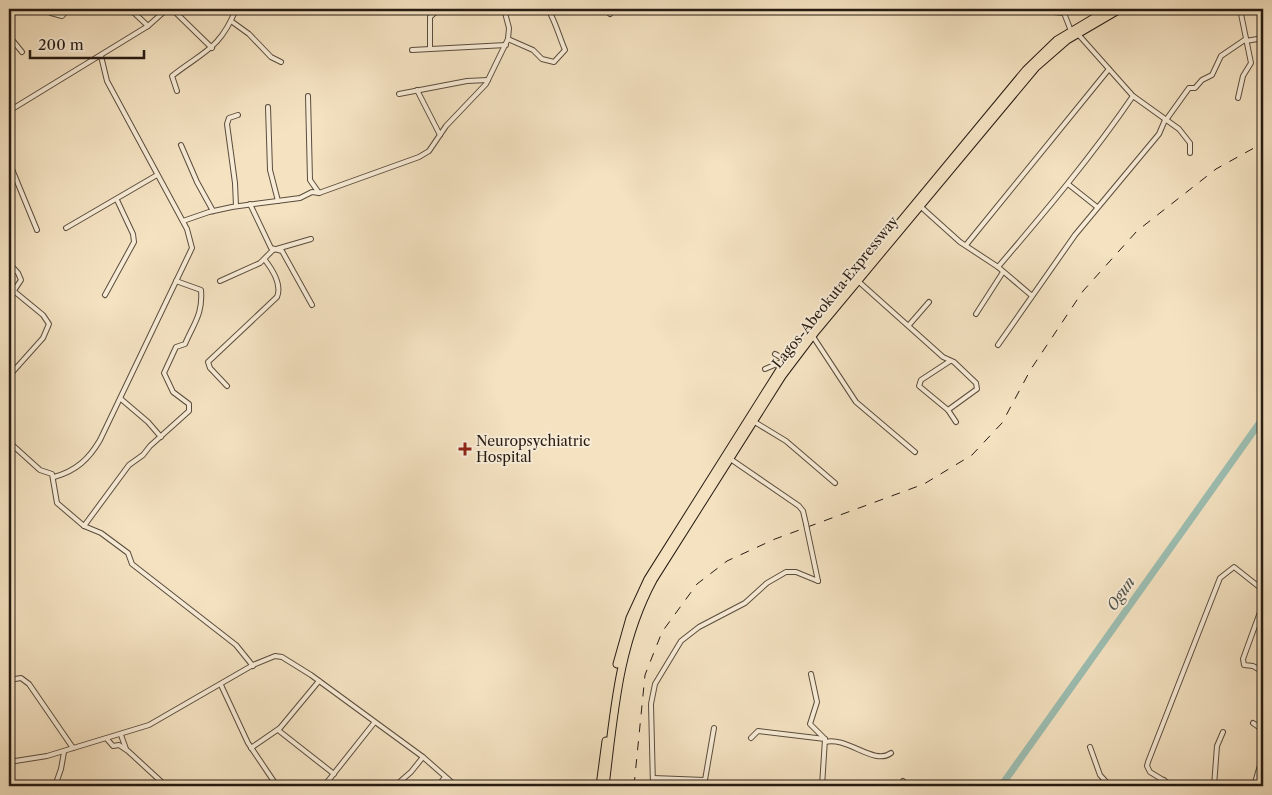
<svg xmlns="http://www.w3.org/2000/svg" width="1272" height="795" font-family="'Libre Caslon Text',serif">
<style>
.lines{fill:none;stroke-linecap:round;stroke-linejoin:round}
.river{stroke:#9cbeb2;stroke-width:7}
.minor-casing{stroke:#5a4d3e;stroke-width:6}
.trunk-casing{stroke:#261b13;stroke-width:9}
.minor{stroke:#f8ecd7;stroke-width:4}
.trunk{stroke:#f4e2c1;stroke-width:7}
.rail{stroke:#261b13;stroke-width:1;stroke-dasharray:9 9;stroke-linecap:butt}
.minor-bridge-casing{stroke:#5a4d3e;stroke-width:6;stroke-linecap:butt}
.minor-bridge{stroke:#f8ecd7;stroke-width:4}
.poi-dot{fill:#8f2418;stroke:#f8ecd7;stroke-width:2}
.labels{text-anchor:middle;stroke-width:4;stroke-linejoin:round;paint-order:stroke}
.street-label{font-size:14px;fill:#261b13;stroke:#f8ecd7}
.poi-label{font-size:14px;fill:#261b13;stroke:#f8ecd7;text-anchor:start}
.water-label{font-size:15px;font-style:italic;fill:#4f544b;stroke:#f8ecd7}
</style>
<rect width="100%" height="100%" fill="#f4e2c1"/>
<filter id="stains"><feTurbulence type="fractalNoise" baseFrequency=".004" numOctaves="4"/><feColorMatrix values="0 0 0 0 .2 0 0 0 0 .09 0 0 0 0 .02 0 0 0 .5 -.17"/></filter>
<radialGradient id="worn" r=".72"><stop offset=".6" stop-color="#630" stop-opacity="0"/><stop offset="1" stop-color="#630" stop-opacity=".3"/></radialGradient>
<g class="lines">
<polyline class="river" points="1001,786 1263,418"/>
<g class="minor-casing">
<g id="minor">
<polyline points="130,9 148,26"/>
<polyline points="172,9 212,48"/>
<polyline points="604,9 610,14"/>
<polyline points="1023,9 1064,13 1071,31"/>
<polyline points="51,13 62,16 69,9"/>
<polyline points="231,21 249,34 271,57 281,62"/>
<polyline points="1077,33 1133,96 1179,129 1190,143 1190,153"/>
<polyline points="9,36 22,52"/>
<path d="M 508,39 L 533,50 L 542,59 L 554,62 L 565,50 C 559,36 556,23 548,9"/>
<polyline points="1246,41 1263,38"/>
<polyline points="430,47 430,17 439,9"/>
<polyline points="412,50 506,45"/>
<polyline points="417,90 440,135"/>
<path d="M 177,91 L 172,76 C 204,51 220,49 236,9"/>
<polyline points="399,94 467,81 488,80"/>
<polyline points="308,96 310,180 319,193"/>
<polyline points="1238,98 1243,76 1251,63 1240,9"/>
<polyline points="268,107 270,170 278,201"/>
<polyline points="9,111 148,26 167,9"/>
<polyline points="1166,120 1189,88 1195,88 1202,80 1212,75 1221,56 1246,39"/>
<polyline points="181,145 197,182 213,211"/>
<polyline points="9,162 37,230"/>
<polyline points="1068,184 1097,207"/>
<polyline points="250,204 271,248 282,251 312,305"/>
<polyline points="236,206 235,183 227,124 229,118 238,115"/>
<polyline points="920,206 960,242 998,267 1031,295"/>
<polyline points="183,221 209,212 232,207 300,198 312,192 319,193 419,157 429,151 446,126 486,84 508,39 509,28 504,9"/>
<polyline points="66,228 157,175"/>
<polyline points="966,245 1109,69"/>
<polyline points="9,263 18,273 21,280 9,298"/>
<path d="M 998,267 C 1045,212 1092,156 1133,96"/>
<polyline points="220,281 260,263 273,250 311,239"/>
<polyline points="858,281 943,357 954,362 976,383 977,389 948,410"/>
<polyline points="105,295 134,242 133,234 117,200"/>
<polyline points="976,314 1003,272"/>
<polyline points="909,325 929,302"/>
<polyline points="812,335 856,402 915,452"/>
<polyline points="998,345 1075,235 1159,134 1165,120"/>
<polyline points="950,361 921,380 919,386 948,410 956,422"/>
<polyline points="765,369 786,360 775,354"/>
<polyline points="9,376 43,338 49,324 43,315 15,292"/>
<path d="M 227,386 L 210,368 L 208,362 L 277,297 C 282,285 272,269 265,260"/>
<polyline points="121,399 148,422 161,437"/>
<polyline points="753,421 786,441 835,483"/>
<polyline points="9,442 40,470 52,474 57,503 84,526 101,533 128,553 132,564 236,645 253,666"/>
<polyline points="729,458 799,506 803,511 806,524"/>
<path d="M 54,477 C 76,471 89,459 100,440 L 192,248 L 187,229 L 107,81 L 101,56"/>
<path d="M 84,526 L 129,465 L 143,455 L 150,446 L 189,411 L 189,404 L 173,392 L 164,373 L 176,347 L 185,344 C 194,323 203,314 201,290 L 176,281"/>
<polyline points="807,529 818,581"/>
<polyline points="1263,604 1243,659 1244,665 1253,666 1263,672"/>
<polyline points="811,674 817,702 810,724 825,739 822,786"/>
<polyline points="9,680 21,678 29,684 73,748"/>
<polyline points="221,685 248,743 277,786"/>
<polyline points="1253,723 1263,730"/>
<polyline points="278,730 334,774"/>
<polyline points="121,735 126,749"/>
<polyline points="751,738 758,731 825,739"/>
<polyline points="107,739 113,746 119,745 128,751 166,786"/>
<path d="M 825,742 C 847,736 874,766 891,753"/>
<polyline points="1090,747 1100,775 1110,786"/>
<polyline points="251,748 280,728 319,681"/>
<polyline points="9,762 47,756 149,725 253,665 275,656 282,657 311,675 423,757 456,786"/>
<polyline points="653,778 705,780 714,728"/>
<polyline points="55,786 61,769 64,752"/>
<polyline points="324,786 374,723"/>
<polyline points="395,786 411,772 423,757"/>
<polyline points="438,786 445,777"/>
<polyline points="653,786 651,704 655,684 681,641 699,627 745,603 767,583 786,572 796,572 818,581"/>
<polyline points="900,786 903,781"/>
<polyline points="1159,786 1164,780"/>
<polyline points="1173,786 1150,772 1147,766 1148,762 1220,578 1234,567 1263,590"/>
<polyline points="1214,786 1217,746 1223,732"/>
<polyline points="1254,786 1263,755"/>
</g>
</g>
<g class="trunk-casing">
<g id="trunk">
<polyline points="617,664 630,618 648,579 786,360 1026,70 1057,40 1109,9"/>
<polyline points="600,786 606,741"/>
<path d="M 605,786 C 614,714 618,645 653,580 L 782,376 L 816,331 L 1036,67 L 1067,40 L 1120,9"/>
</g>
</g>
<use href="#minor" class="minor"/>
<use href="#trunk" class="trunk"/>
<polyline class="rail" points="634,786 645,675 662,632 697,584 727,561 775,539 924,484 972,455 1002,423 1031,369 1083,291 1137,231 1216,169 1263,143"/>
<g class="minor-bridge-casing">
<polyline id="minor-bridge" points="806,524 807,529"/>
</g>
<use href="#minor-bridge" class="minor-bridge"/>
</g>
<path class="poi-dot" d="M462.5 441.5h5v5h5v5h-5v5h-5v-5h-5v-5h5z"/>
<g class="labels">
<g class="street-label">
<text transform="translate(835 292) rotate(-51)" y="5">Lagos-Abeokuta Expressway</text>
</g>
<g class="poi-label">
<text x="476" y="446">Neuropsychiatric<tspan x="476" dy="16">Hospital</tspan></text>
</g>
<g class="water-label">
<text transform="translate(1121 594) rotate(-55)" y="5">Ogun</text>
</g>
</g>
<rect width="1272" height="795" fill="none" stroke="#f4e2c1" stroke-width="30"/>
<rect x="10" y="10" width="1252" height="775" fill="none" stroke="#261b13" stroke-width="2.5"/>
<rect x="15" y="15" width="1242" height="765" fill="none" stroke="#261b13"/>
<path d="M30 50v8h114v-8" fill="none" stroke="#261b13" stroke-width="2.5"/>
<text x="38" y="50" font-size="15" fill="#261b13" stroke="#f8ecd7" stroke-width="4" paint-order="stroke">200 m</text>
<rect width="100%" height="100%" filter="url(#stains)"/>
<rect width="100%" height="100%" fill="url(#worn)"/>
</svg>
